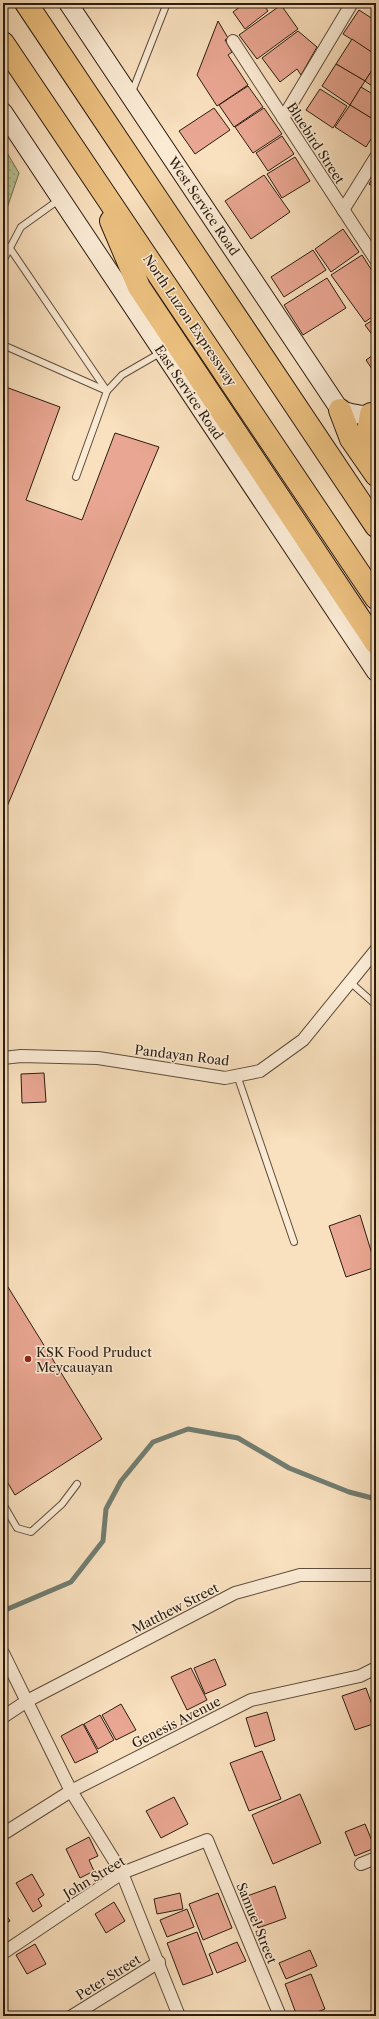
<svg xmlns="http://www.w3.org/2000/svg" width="379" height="2019" font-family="'Libre Caslon Text',serif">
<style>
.grass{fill:url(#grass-dots);stroke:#727053}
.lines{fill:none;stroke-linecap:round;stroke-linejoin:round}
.stream{stroke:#707d71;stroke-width:5}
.building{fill:#e9a692;stroke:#2b1c10}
.lane-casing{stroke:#5e4d3c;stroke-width:8}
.street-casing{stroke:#5e4d3c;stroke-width:14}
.secondary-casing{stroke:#2b1c10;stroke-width:20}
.highway-casing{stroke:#2b1c10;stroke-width:24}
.lane{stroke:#fbebd5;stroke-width:6}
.street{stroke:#fbebd5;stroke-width:12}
.secondary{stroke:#fbebd5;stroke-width:18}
.highway{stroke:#ecc07f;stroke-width:22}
.poi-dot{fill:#8f2418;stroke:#fbebd5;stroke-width:1.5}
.labels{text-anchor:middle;stroke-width:3;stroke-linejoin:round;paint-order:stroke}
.street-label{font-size:13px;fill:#2b1c10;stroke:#fbebd5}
.poi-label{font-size:13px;fill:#2b1c10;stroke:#fbebd5;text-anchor:start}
</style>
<defs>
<pattern id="grass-dots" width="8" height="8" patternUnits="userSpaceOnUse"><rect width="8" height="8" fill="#b8c396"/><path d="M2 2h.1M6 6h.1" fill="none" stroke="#9ea780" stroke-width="1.8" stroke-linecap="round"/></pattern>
</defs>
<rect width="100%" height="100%" fill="#f9e0be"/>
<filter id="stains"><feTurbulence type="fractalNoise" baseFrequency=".005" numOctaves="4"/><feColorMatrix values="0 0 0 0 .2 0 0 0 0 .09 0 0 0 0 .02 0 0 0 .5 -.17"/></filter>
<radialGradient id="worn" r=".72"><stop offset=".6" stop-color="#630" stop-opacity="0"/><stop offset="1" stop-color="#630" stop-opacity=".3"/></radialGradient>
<polygon class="grass" points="3,146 19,173 3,220"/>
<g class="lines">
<polyline class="stream" points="3,1611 71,1582 103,1541 106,1509 121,1481 153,1442 188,1429 238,1438 289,1468 349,1492 376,1499"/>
</g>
<g class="building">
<polygon points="245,3 262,3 268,11 245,29 233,12"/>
<polygon points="281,5 298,29 257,59 239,35"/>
<polygon points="359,10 376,21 376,55 343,34"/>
<polygon points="376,11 376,21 372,18"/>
<polygon points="218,21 228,38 225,40 232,52 228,55 248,85 217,106 197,75"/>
<polygon points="298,31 317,47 301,75 297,69 280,82 262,58"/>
<polygon points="352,39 376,55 376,64 365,81 336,64"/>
<polygon points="336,64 365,81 350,105 322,86"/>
<polygon points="376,64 376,89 365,81"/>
<polygon points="248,86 263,107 234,127 219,105"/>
<polygon points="361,87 376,96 376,121 350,105"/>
<polygon points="320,89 347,106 333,128 306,110"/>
<polygon points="350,105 376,121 376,131 366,147 335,127"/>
<polygon points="214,108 230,130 195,154 179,131"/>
<polygon points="264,108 282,134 253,153 235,127"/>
<polygon points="282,136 294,154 268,171 256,153"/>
<polygon points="295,157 310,181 282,198 267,174"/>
<polygon points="376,173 376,188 369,184"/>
<polygon points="264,175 290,212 251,239 225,201"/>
<polygon points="343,229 359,252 331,272 315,249"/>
<polygon points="313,250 326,270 284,297 271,277"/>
<polygon points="362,255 376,277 376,314 365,322 331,275"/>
<polygon points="327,278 346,308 303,335 284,305"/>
<polygon points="376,318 376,340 365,325"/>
<polygon points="376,353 376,375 366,360"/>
<polygon points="3,386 60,407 26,500 82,520 115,433 159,447 3,816"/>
<polygon points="44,1073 46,1102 22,1103 21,1074"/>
<polygon points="360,1215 376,1267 346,1277 329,1226"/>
<polygon points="3,1279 102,1439 15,1495 3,1475"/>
<polygon points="215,1659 226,1685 205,1694 194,1668"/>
<polygon points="191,1668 207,1700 187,1710 171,1677"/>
<polygon points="366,1688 376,1716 376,1723 355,1730 342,1696"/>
<polygon points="121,1704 136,1730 116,1740 102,1715"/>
<polygon points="267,1712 275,1740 255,1747 246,1718"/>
<polygon points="100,1715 114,1740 98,1749 84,1724"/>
<polygon points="83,1724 98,1752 75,1763 61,1736"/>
<polygon points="262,1751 281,1799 249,1811 230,1763"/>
<polygon points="300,1794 321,1843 273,1864 252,1815"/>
<polygon points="174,1797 188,1824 161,1838 146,1811"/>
<polygon points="365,1824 375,1848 355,1856 345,1832"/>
<polygon points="89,1837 98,1856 89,1860 94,1871 80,1878 66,1849"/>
<polygon points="32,1874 44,1895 38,1899 42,1906 33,1912 16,1883"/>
<polygon points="275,1886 286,1918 258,1928 247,1896"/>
<polygon points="180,1893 183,1909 157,1914 154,1899"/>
<polygon points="218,1893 232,1928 203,1940 189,1904"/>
<polygon points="114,1902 125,1921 106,1933 95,1914"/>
<polygon points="187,1909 194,1927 167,1937 160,1920"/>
<polygon points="3,1910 10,1921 3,1925"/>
<polygon points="197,1932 213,1974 183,1985 167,1943"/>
<polygon points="237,1942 246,1961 217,1973 209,1954"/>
<polygon points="35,1944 46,1964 27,1974 16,1955"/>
<polygon points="310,1950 317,1966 286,1979 279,1963"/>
<polygon points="311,1974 325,2009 307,2016 297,2016 285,1984"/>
</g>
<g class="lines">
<g class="lane-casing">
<g id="lane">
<polyline points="132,92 167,3"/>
<polyline points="9,247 107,391 122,375 160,353"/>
<polyline points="3,261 21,227 60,199"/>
<polyline points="3,345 107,391 76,477"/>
<polyline points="350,982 376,1005"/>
<polyline points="237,1075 294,1242"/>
<polyline points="3,1504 17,1528 31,1532 62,1504 77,1484"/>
</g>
</g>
<g class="street-casing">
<g id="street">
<polyline points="233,41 376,260"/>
<polyline points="283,118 352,3"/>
<polyline points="343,210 376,157"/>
<polyline points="3,1058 21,1056 98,1058 225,1078 260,1071 303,1040 376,950"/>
<polyline points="3,1653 71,1791 122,1873 179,2016"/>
<polyline points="3,1717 27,1701 235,1593 300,1575 376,1575"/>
<polyline points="3,1834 71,1791 251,1700 360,1676 376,1668"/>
<polyline points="361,1864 376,1858"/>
<polyline points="3,1953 122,1873 207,1840 280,2016"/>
<polyline points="72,2016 159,1962"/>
</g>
</g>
<g class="secondary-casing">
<g id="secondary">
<path d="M 68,3 L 340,410 C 352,413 364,418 376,412"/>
<polyline points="3,112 376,672"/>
</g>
</g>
<g class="highway-casing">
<g id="highway">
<polyline points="26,3 376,526"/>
<polyline points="3,43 376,598"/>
<polyline points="111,221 139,287 376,643"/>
<polyline points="340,410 351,439 376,475"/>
<polyline points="370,465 367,438 371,414"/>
</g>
</g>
<use href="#lane" class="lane"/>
<use href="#street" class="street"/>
<use href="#secondary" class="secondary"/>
<use href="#highway" class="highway"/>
</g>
<circle class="poi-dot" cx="28" cy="1359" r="4"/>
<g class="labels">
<g class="street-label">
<text transform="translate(316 143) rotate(57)" y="5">Bluebird Street</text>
<text transform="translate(204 206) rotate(56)" y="5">West Service Road</text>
<text transform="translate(190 320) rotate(56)" y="5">North Luzon Expressway</text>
<text transform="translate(189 392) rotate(56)" y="5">East Service Road</text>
<text transform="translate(182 1055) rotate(7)" y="5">Pandayan Road</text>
<text transform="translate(175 1608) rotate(-27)" y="5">Matthew Street</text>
<text transform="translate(176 1722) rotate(-27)" y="5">Genesis Avenue</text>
<text transform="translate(94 1877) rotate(-31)" y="5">John Street</text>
<text transform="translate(257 1923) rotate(68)" y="5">Samuel Street</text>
<text transform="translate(108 1977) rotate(-32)" y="5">Peter Street</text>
</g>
<g class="poi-label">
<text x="36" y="1357">KSK Food Pruduct<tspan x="36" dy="15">Meycauayan</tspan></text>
</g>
</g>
<rect width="379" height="2019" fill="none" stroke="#f9e0be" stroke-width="16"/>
<rect x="4" y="4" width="371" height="2011" fill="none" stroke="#2b1c10" stroke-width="2"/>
<rect x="8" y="8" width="363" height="2003" fill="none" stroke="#2b1c10"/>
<rect width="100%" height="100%" filter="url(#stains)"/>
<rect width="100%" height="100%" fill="url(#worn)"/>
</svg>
